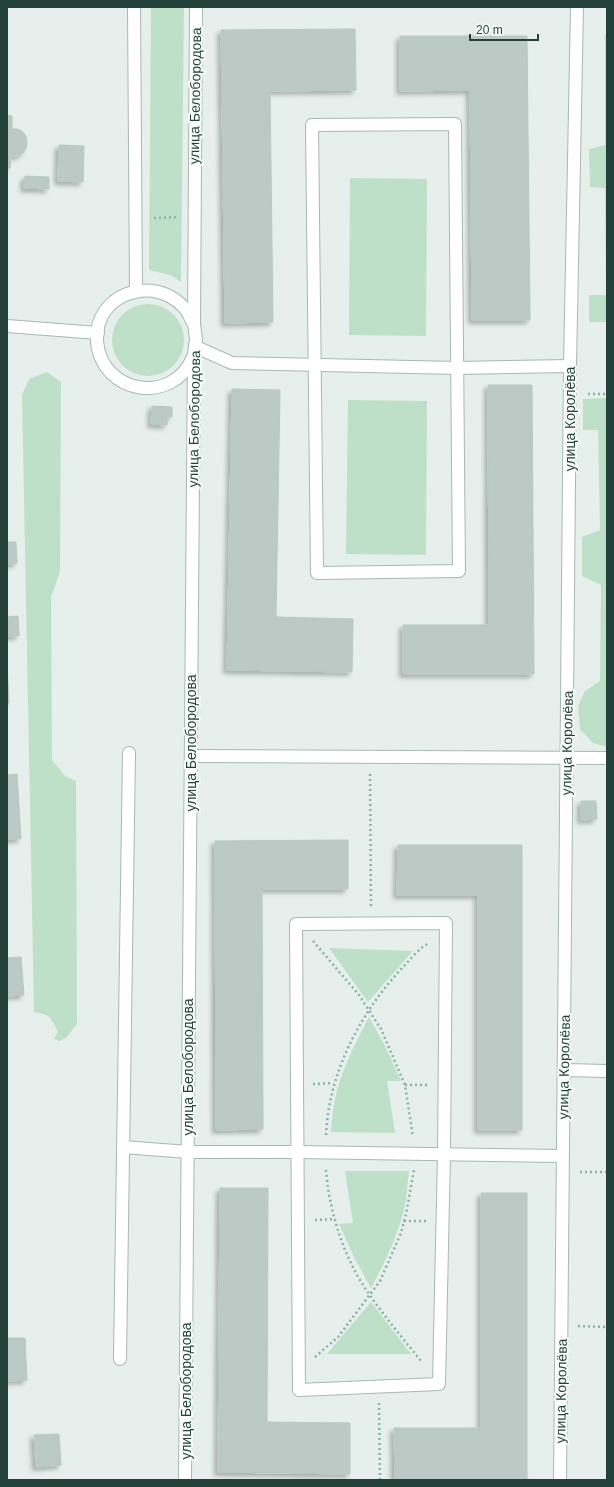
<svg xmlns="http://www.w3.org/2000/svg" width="614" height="1487" font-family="Helvetica,sans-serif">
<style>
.green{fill:#bfe0c8}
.building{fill:#bbcac4;stroke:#b8c9c2;filter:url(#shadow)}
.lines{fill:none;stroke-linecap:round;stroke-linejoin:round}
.minor-casing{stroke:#a8b8b2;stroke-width:14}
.path{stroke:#86b3a5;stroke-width:2.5;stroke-dasharray:2 3;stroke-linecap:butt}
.minor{stroke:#fff;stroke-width:12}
.labels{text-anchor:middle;stroke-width:4;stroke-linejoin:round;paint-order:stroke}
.street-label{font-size:14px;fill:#24423a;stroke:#f7fbf9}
</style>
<defs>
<filter id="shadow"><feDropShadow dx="-3.5" dy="3.5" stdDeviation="2" flood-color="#0004"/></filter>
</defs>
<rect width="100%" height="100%" fill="#e6efeb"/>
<g class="green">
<polygon points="151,7 184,7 181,282 170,275 149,270"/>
<polygon points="605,35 607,35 607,322 589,322 589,295 606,295 605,188 590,187 589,149 605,145"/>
<polygon points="350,178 427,179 426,336 349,335"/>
<circle cx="148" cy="340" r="36"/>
<path d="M 47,372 L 61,382 L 60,572 L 51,597 L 52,760 L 65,776 L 76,781 L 77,1024 L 66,1038 L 59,1041 L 54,1039 L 58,1032 C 51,1018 50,1014 34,1012 L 22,395 L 29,379 Z"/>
<polygon points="607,398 607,747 593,743 580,729 578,706 585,691 600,681 601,585 582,576 582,537 600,530 598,430 583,430 583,399"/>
<polygon points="348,400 427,401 426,555 346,554"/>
<polygon points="329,948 413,951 368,1002"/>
<path d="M 369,1017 L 386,1048 L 401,1081 L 387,1081 L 395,1133 L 331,1132 C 332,1123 332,1114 334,1105 C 339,1074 355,1044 369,1017 Z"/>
<path d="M 345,1171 L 409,1171 C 408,1180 407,1190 406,1199 C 401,1230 386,1260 371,1288 L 354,1257 L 339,1224 L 353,1223 Z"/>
<polygon points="371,1302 411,1354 327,1354"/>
</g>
<g class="building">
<polygon points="355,29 356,90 270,91 273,322 225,323 221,30"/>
<polygon points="400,36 527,36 530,320 472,320 470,90 400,91"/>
<polygon points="7,115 12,116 12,129 17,129 22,131 26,136 27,142 26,148 23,153 17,156 11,156 10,168 7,168"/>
<polygon points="59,145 84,146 83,182 58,181"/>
<polygon points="25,176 49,177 49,189 24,188"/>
<polygon points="488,385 532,385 534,674 403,674 403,625 489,625"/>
<polygon points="232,389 280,390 276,617 353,619 352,672 227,670"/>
<polygon points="152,406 172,407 172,417 167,417 167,425 151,424"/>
<polygon points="7,542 16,542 17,563 7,564"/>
<polygon points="18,616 19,636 7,636 7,617"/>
<polygon points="7,663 9,703 7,704"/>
<polygon points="17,774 21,839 7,839 7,775"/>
<polygon points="581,801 596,801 597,819 581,820"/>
<polygon points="348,840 348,889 262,889 263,1129 216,1130 215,841"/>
<polygon points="398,845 522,845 522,1130 478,1130 478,895 397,895"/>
<polygon points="21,957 24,995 7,996 7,958"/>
<polygon points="220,1188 268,1188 267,1422 350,1423 350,1474 218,1472"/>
<polygon points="481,1193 527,1193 527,1480 395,1480 394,1428 481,1428"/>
<polygon points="7,1338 25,1338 27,1380 7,1381"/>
<polygon points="59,1434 61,1465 36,1467 34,1435"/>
</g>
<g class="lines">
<g class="minor-casing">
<g id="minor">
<polyline points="134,7 136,291"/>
<polygon points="455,124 459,571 317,573 312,125"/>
<polyline points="7,326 98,333"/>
<polyline points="196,347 232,363 457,368 570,366"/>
<path d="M 193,357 C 173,406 101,394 97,341 C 94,285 173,271 193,323"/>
<polyline points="191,756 607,758"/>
<polygon points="446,923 444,1154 439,1384 299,1390 296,924"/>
<polyline points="564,1070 607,1071"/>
<polyline points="123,1147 188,1152 297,1152 563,1156"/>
<polyline points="120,1359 129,753"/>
<polyline points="185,1480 194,354 196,339 194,324 196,7"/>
<polyline points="560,1480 570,366 577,7"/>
</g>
</g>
<g class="path">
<polyline points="154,218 177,217"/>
<polyline points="588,394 607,394"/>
<polyline points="370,774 371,907"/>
<polyline points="313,941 359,995 381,1029 405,1085 413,1137"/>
<polyline points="313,1084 333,1083"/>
<polyline points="405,1085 428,1085"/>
<path d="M 326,1135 C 329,1072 360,1013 403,967 C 411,959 419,948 429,943"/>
<path d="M 326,1170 C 329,1210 343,1255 365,1288 C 382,1314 402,1337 421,1361"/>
<polyline points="580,1172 607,1172"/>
<polyline points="315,1220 335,1219"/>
<polyline points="404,1221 426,1221"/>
<polyline points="578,1326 607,1327"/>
<polyline points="315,1357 338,1337 380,1281 401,1233 406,1214 414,1170"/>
<polyline points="379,1403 380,1480"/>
</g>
<use href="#minor" class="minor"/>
</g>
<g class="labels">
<g class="street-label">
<text transform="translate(195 96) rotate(-89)" y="5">улица Белобородова</text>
<text transform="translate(194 419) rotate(-89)" y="5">улица Белобородова</text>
<text transform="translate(570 419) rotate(-90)" y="5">улица Королёва</text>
<text transform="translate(191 743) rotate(-90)" y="5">улица Белобородова</text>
<text transform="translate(567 743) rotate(-89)" y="5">улица Королёва</text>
<text transform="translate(188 1067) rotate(-90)" y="5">улица Белобородова</text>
<text transform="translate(564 1067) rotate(-89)" y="5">улица Королёва</text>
<text transform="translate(186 1391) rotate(-90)" y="5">улица Белобородова</text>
<text transform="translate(561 1391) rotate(-89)" y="5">улица Королёва</text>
</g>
</g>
<rect width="614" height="1487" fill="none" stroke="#24423a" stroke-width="16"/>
<path d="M470 34v6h68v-6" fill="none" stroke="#24423a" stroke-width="2"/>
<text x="476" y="34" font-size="12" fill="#24423a" stroke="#f7fbf9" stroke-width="3" paint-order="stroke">20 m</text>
</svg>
